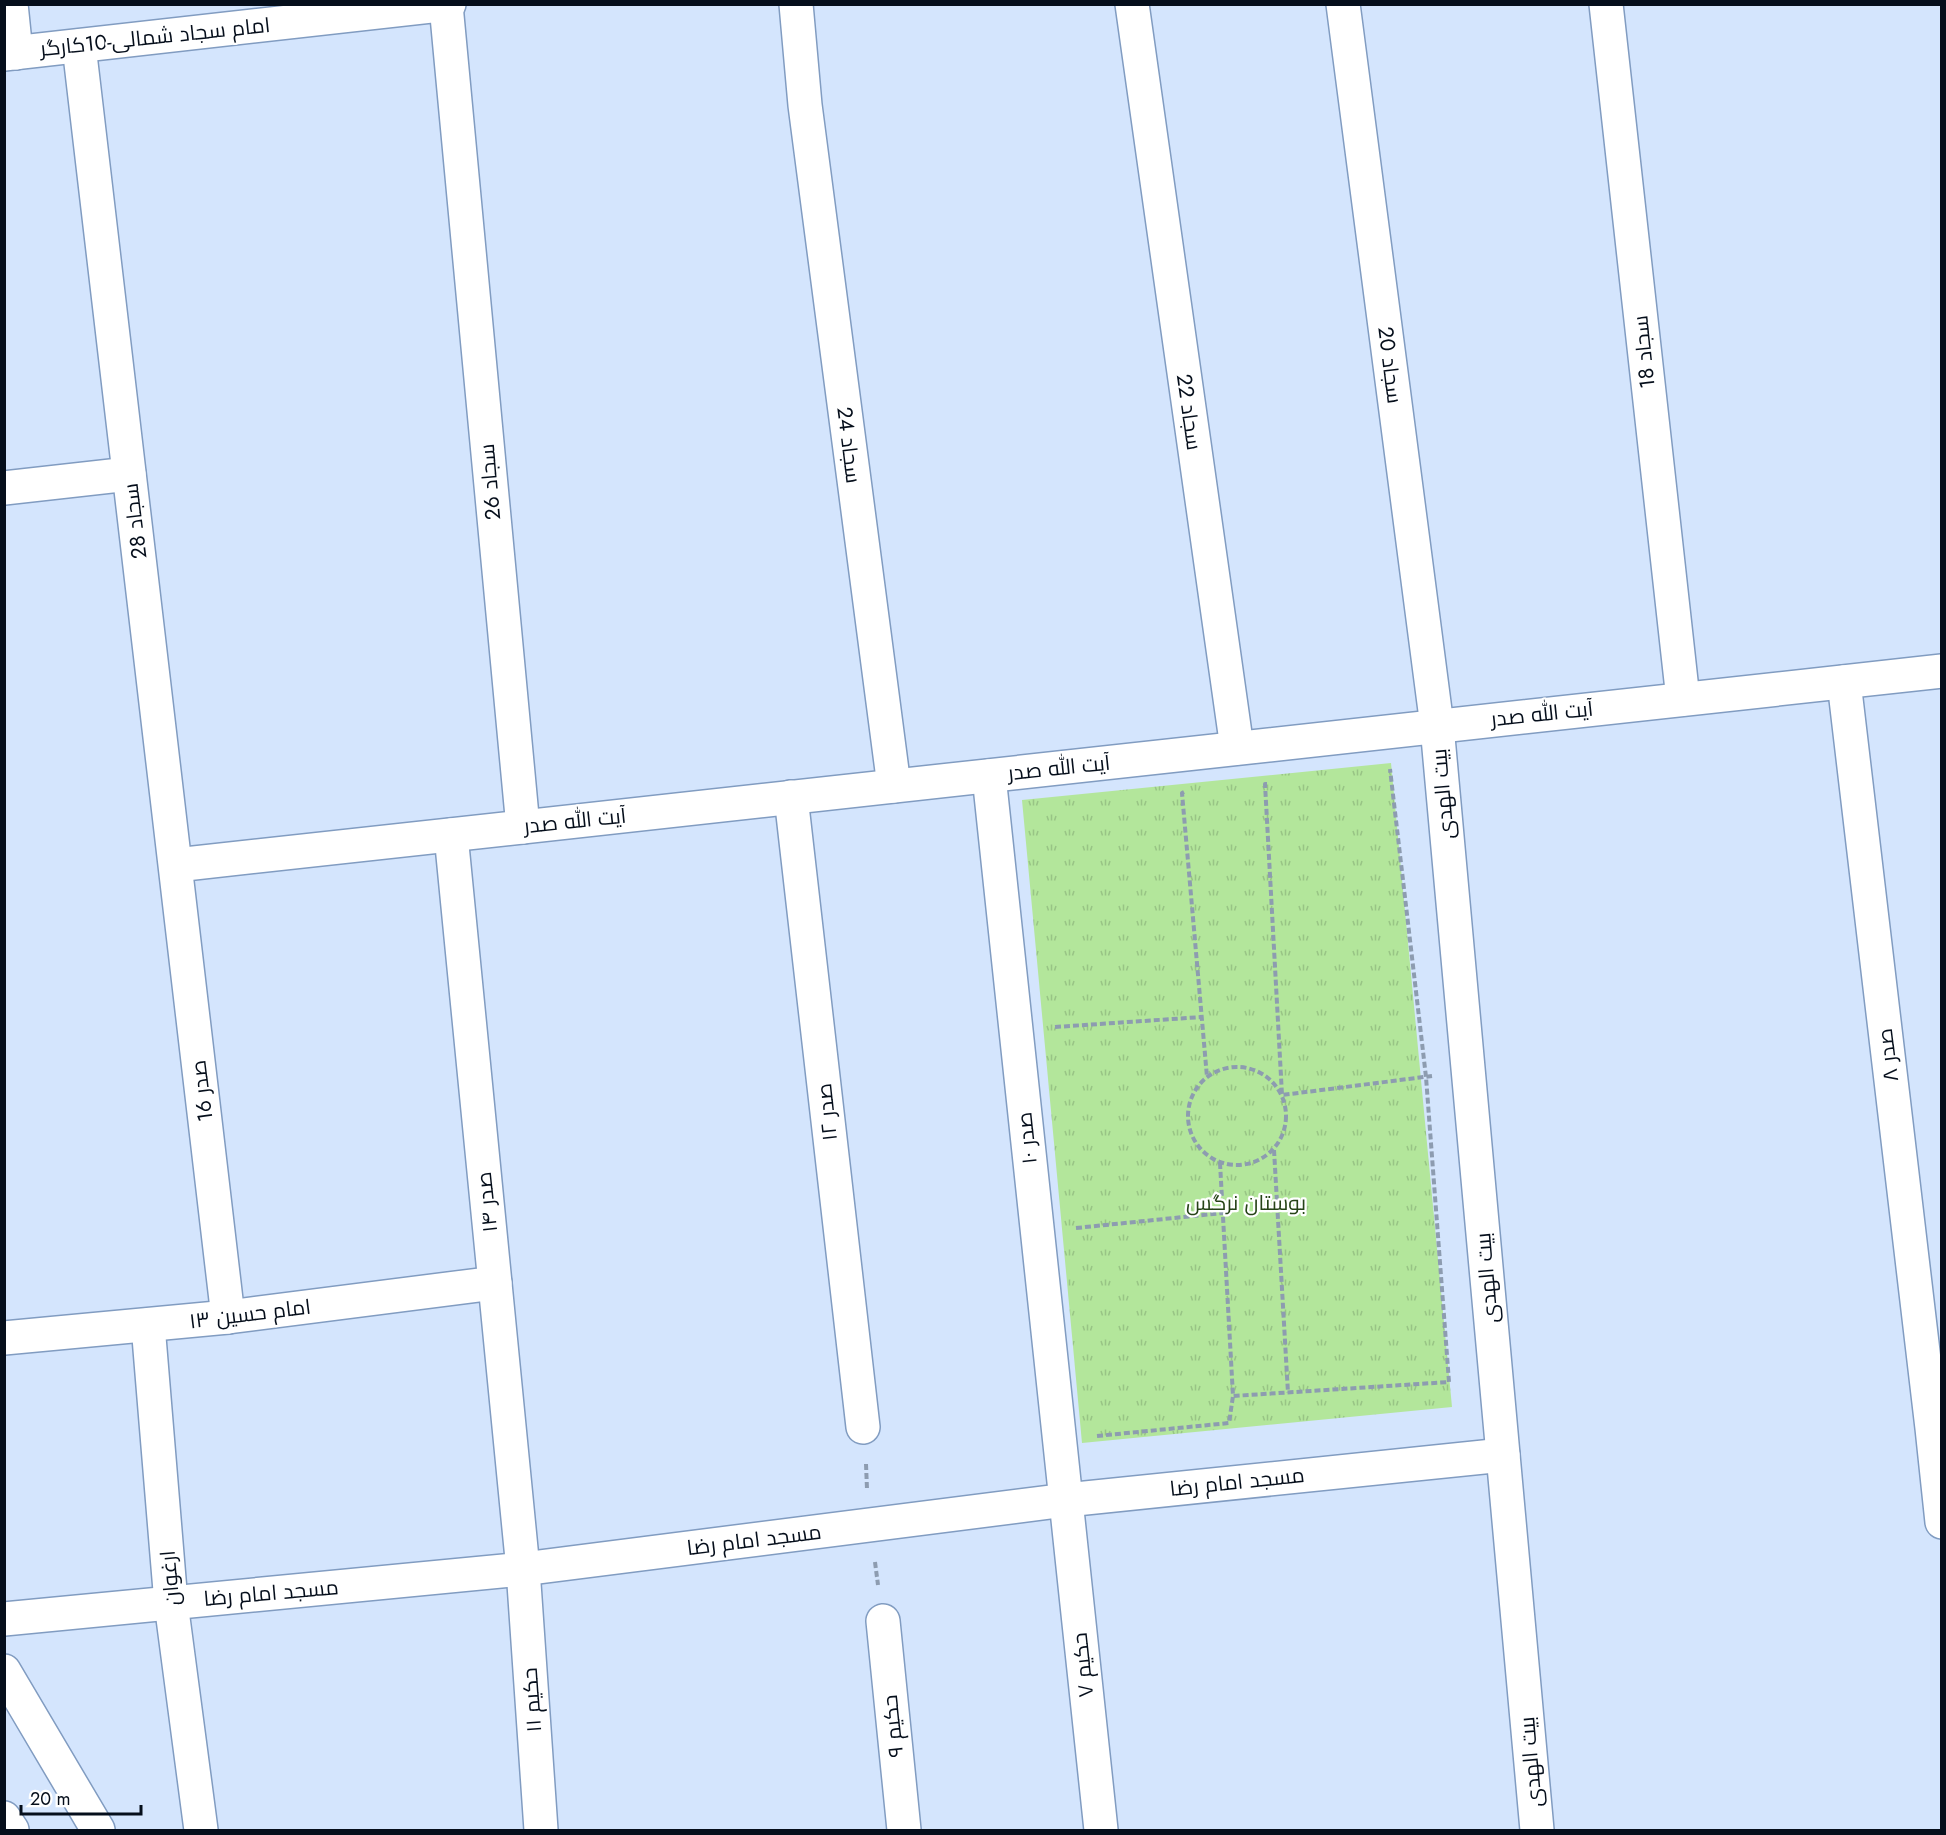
<svg xmlns="http://www.w3.org/2000/svg" width="1946" height="1835" font-family="Jost,Cairo,sans-serif">
<style>
.park{fill:url(#park-tufts)}
.lines{fill:none;stroke-linecap:round;stroke-linejoin:round}
.minor-casing{stroke:#819cc1;stroke-width:36}
.major-casing{stroke:#819cc1;stroke-width:36}
.path{stroke:#8d9cb0;stroke-width:4;stroke-dasharray:6 3;stroke-linecap:butt}
.minor{stroke:#fff;stroke-width:33}
.major{stroke:#fff;stroke-width:33}
.labels{text-anchor:middle;stroke-width:4.5;stroke-linejoin:round;paint-order:stroke}
.street-label{font-size:21px;fill:#050e1b;stroke:#fff}
.park-label{font-size:21px;fill:#264417;stroke:#fff}
</style>
<defs>
<pattern id="park-tufts" width="24" height="20" patternUnits="userSpaceOnUse" patternTransform="scale(1.5)"><rect width="24" height="20" fill="#b3e69b"/><path d="M3 7l-1-3M5 7V3M7 7l1-3M15 17l-1-3M17 17v-4M19 17l1-3" fill="none" stroke="#98c485"/></pattern>
</defs>
<rect width="100%" height="100%" fill="#d4e5fd"/>
<polygon class="park" points="1391,763 1452,1407 1082,1443 1022,800"/>
<g class="lines">
<g class="minor-casing">
<g id="minor">
<polyline points="11,4 16,53"/>
<polyline points="796,4 805,105 894,786"/>
<polyline points="1132,4 1237,748"/>
<polyline points="1343,4 1437,726 1537,1830"/>
<polyline points="1606,4 1683,699"/>
<polyline points="446,5 523,827"/>
<polyline points="79,46 228,1317"/>
<polyline points="4,54 449,4"/>
<polyline points="4,488 129,474"/>
<polyline points="1844,682 1932,1428 1942,1522"/>
<polyline points="989,776 1101,1830"/>
<polyline points="791,797 863,1427"/>
<polyline points="451,835 523,1569 541,1830"/>
<polyline points="176,865 1942,671"/>
<polyline points="148,1325 171,1603 201,1830"/>
<polyline points="4,1338 228,1317 495,1283"/>
<polyline points="4,1619 523,1569 1066,1500 1503,1455"/>
<polyline points="883,1621 904,1830"/>
</g>
</g>
<g class="major-casing">
<g id="major">
<polyline points="4,1671 98,1830"/>
<polyline points="4,1818 12,1830"/>
</g>
</g>
<g class="path">
<polyline points="1267,784 1265,784 1282,1095 1432,1076"/>
<polyline points="1184,792 1182,793 1207,1077"/>
<polyline points="1055,1027 1202,1017"/>
<circle cx="1237" cy="1116" r="49"/>
<polyline points="1274,1150 1288,1393"/>
<polyline points="1220,1163 1233,1396 1449,1382 1426,1077 1390,769"/>
<polyline points="1076,1228 1223,1213"/>
<polyline points="1097,1436 1229,1423 1233,1396"/>
<polyline points="866,1464 867,1489"/>
<polyline points="875,1562 878,1585"/>
</g>
<use href="#minor" class="minor"/>
<use href="#major" class="major"/>
</g>
<g class="labels">
<g class="street-label">
<text transform="translate(155 37) rotate(-6)" y="7">امام سجاد شمالی-10کارگر</text>
<text transform="translate(1644 352) rotate(-96)" y="7">سجاد 18</text>
<text transform="translate(1390 365) rotate(83)" y="7">سجاد 20</text>
<text transform="translate(1189 412) rotate(82)" y="7">سجاد 22</text>
<text transform="translate(849 445) rotate(83)" y="7">سجاد 24</text>
<text transform="translate(490 482) rotate(-95)" y="7">سجاد 26</text>
<text transform="translate(135 521) rotate(-97)" y="7">سجاد 28</text>
<text transform="translate(1542 714) rotate(-6)" y="7">آیت الله صدر</text>
<text transform="translate(1059 768) rotate(-6)" y="7">آیت الله صدر</text>
<text transform="translate(1443 794) rotate(-95)" y="7">بیت الهدی</text>
<text transform="translate(575 821) rotate(-6)" y="7">آیت الله صدر</text>
<text transform="translate(1888 1055) rotate(-97)" y="7">صدر ۸</text>
<text transform="translate(202 1091) rotate(-97)" y="7">صدر 16</text>
<text transform="translate(827 1112) rotate(-96)" y="7">صدر ۱۲</text>
<text transform="translate(1027 1138) rotate(-96)" y="7">صدر ۱۰</text>
<text transform="translate(487 1202) rotate(-96)" y="7">صدر ۱۴</text>
<text transform="translate(1487 1278) rotate(-95)" y="7">بیت الهدی</text>
<text transform="translate(250 1314) rotate(-7)" y="7">امام حسین ۱۳</text>
<text transform="translate(1237 1482) rotate(-6)" y="7">مسجد امام رضا</text>
<text transform="translate(754 1540) rotate(-7)" y="7">مسجد امام رضا</text>
<text transform="translate(170 1578) rotate(-95)" y="7">ارغوان</text>
<text transform="translate(271 1593) rotate(-5)" y="7">مسجد امام رضا</text>
<text transform="translate(1083 1665) rotate(-96)" y="7">حکیم ۷</text>
<text transform="translate(532 1700) rotate(-94)" y="7">حکیم ۱۱</text>
<text transform="translate(893 1726) rotate(-96)" y="7">حکیم ۹</text>
<text transform="translate(1531 1762) rotate(-95)" y="7">بیت الهدی</text>
</g>
<g class="park-label">
<text x="1246" y="1210">بوستان نرگس</text>
</g>
</g>
<rect width="1946" height="1835" fill="none" stroke="#050e1b" stroke-width="12"/>
<path d="M21 1805v9h120v-9" fill="none" stroke="#050e1b" stroke-width="3"/>
<text x="30" y="1805" font-size="18" fill="#050e1b" stroke="#ffffff" stroke-width="4.5" paint-order="stroke">20 m</text>
</svg>
